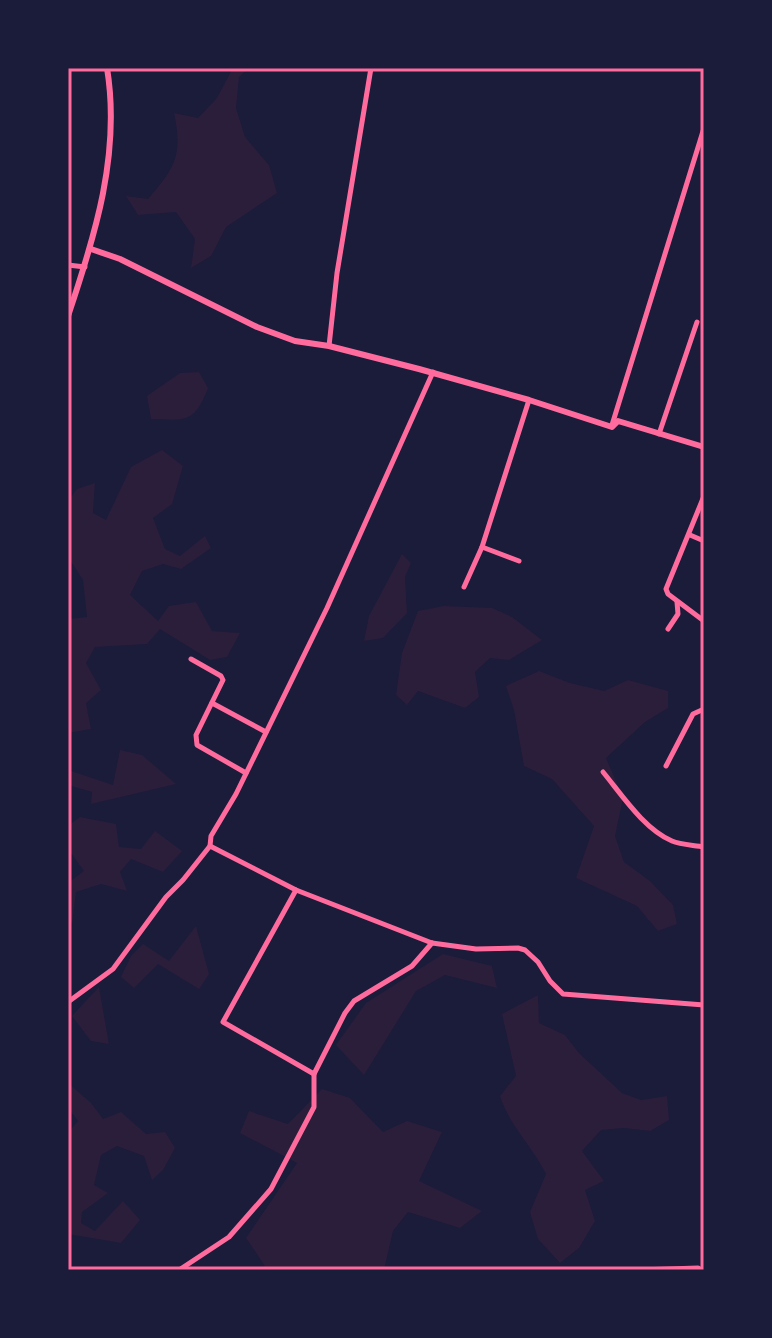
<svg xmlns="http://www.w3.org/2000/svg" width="772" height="1338" font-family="Raleway,sans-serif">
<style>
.green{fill:#2a1e3b}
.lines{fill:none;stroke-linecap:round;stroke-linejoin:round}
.minor{stroke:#ff6b9d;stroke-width:5}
.tertiary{stroke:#ff6b9d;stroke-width:6}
.neatline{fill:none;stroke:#ff6b9d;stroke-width:3}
</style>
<rect width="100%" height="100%" fill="#1b1b3a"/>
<g class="green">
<path d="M 233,68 L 249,68 L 239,77 L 236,108 L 245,137 L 269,165 L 277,193 L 226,227 L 211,256 L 191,268 L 195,239 L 176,212 L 138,215 L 126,196 L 148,199 C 175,168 183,155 174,113 L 198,118 L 217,98 Z"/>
<path d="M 199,372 L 208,388 C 194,424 186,420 151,419 L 147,396 L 180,373 Z"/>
<polygon points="162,450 183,466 172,504 153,518 165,549 180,556 205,536 211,548 181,569 163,564 142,571 130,595 158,621 169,606 196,602 212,631 240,633 227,657 210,660 160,629 147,644 95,647 86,663 101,690 86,703 91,729 68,733 68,619 87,617 83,580 68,557 68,501 77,489 95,483 93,513 106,520 131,467"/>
<polygon points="402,554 411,563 405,577 407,613 383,638 364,641 369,616"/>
<polygon points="444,606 492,608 512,617 542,640 509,660 490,658 475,672 479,697 465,708 418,691 407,705 396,695 402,653 418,611"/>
<polygon points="539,671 570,683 604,691 628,680 668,691 668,708 645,722 606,758 623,798 615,836 624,862 650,881 673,905 677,924 658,931 637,906 576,878 594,826 552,779 524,766 514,710 506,686"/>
<polygon points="120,750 142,755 176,784 91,804 92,792 68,785 68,770 113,785"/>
<polygon points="80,817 116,824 119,847 141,849 155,831 182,851 163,872 131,859 120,872 127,891 101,884 76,892 72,925 68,911 68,883 84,871 68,849 68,826"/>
<polygon points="196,926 209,974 199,989 158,964 134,988 121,977 131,956 143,944 169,961"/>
<polygon points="443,954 492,966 497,988 445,975 416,991 364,1075 336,1045 366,1003"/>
<polygon points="99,987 109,1044 91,1041 72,1016"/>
<path d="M 538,995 L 539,1023 L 565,1035 L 579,1053 L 622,1093 L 641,1100 L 667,1096 L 669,1120 L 650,1131 L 624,1128 L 601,1130 L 582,1151 L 604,1181 L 585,1190 L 595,1221 L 579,1248 L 560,1263 L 538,1239 L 530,1212 L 546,1174 C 531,1144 510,1127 500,1096 L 516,1076 L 502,1014 Z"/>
<polygon points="68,1083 91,1103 103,1119 121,1112 146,1134 165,1132 175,1148 163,1170 152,1180 144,1156 117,1146 101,1155 94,1185 108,1193 82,1212 81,1223 95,1231 123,1201 140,1220 121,1243 68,1234 68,1133 78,1121 68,1108"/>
<polygon points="322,1089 350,1098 383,1132 407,1121 442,1132 419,1181 482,1211 460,1228 408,1212 393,1231 384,1270 261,1270 265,1266 246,1238 297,1163 240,1133 249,1111 288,1124"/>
</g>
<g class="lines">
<g class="minor">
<polyline points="68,265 85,267"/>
<polyline points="329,346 337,273 371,68"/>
<polyline points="612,425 704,128"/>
<polyline points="659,434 697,322"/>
<polyline points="704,496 666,589 668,594 704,621"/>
<polyline points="690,535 704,541"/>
<polyline points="482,547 519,561"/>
<polyline points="464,587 482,547 529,400"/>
<polyline points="668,629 678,614 677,602"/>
<polyline points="191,659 221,676 223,680 196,735 197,745 246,773"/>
<polyline points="212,703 266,732"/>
<polyline points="666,766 693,714 704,709"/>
<path d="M 603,772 C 622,795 644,829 672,841 C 681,845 694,845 704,847"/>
<polyline points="210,846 296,890 432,943 476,949 518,948 525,950 538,962 550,981 563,994 704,1005"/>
<polyline points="296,890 223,1022 314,1074"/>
<polyline points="68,1002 113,969 166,897 183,880 210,846 211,836 236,794 327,608 433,372"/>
<polyline points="179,1270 229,1237 271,1189 314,1107 314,1074 345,1013 354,1001 412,966 432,943"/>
<polyline points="639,1270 698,1268"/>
</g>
<g class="tertiary">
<polyline points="91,249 120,259 257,327 295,341 329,346 419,369 529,400 612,427 618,421 704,447"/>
<path d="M 68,316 C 95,236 121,153 107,68"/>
</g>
</g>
<rect width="772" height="1338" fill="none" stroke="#1b1b3a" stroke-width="140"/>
<rect x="70" y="70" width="632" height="1198" class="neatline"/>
</svg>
